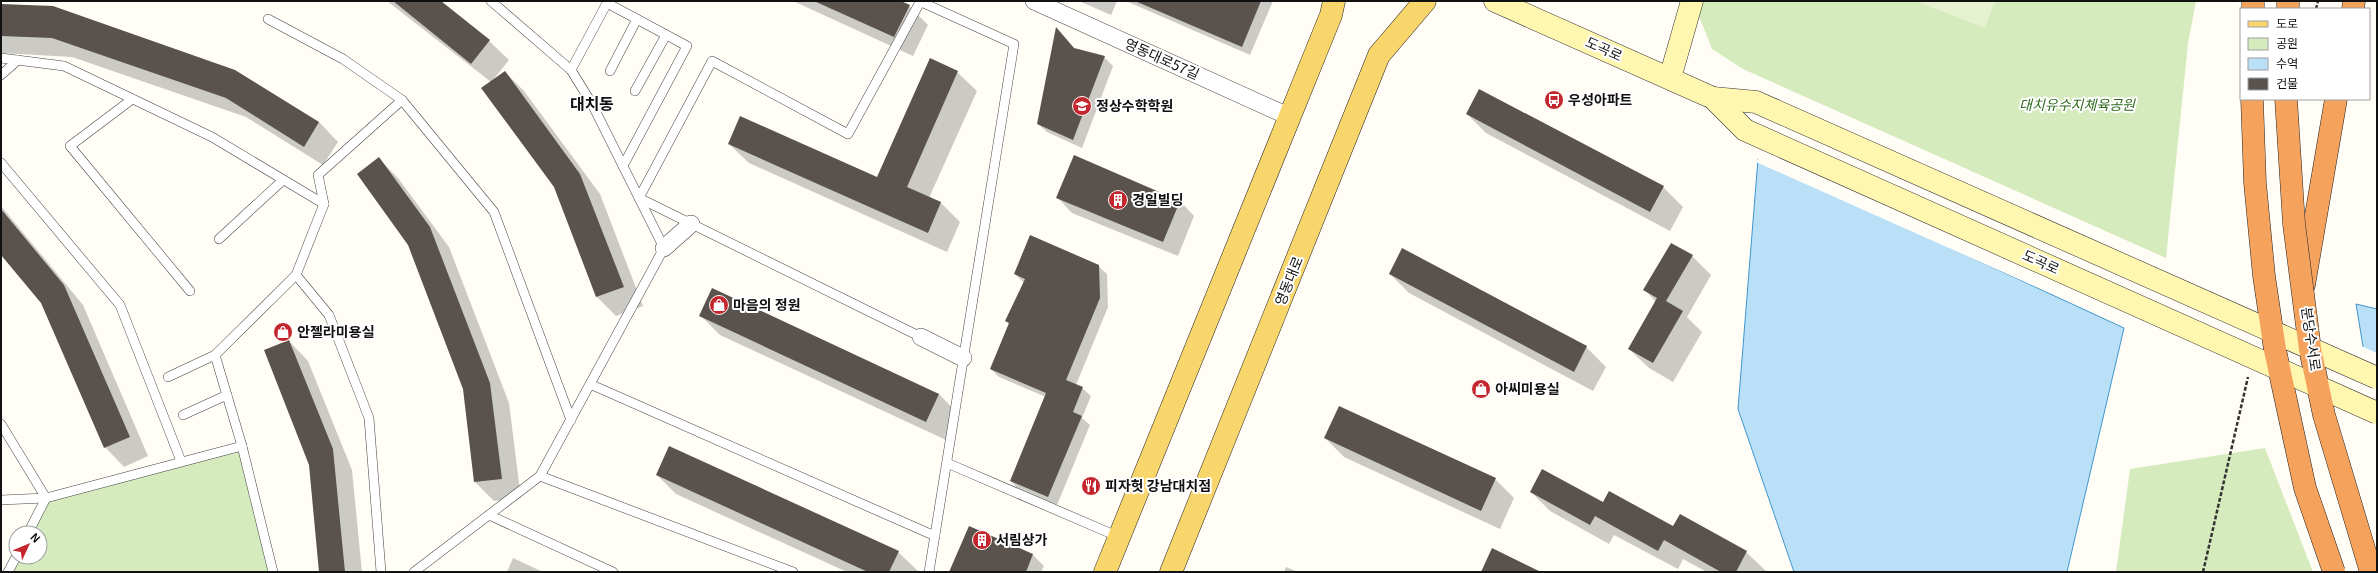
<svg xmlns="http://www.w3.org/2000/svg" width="2378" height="573" font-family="Georgia,'Noto Sans KR',serif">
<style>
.green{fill:#d5ebbd}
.pitch{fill:#e6f2cf}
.water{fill:#b9e0f7;stroke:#3f96cf}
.pier{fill:#fffdf5}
.shadow{fill:#0003}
.building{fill:#5a524d}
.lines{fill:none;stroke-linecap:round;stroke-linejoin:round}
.lane-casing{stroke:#444;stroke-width:10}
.street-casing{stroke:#444;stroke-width:18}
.secondary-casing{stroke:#333;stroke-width:23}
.primary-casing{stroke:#222;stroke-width:23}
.highway-casing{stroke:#222;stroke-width:23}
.path{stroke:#333;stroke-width:2.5;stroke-dasharray:4 2;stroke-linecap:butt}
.lane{stroke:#fff;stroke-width:9}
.street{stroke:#fff;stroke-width:17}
.secondary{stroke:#fff6b0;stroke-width:22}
.primary{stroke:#f9d66b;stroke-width:22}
.highway{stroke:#f5a25d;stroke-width:22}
.secondary-bridge-casing{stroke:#333;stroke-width:23;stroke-linecap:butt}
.highway-bridge-casing{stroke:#222;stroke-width:23;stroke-linecap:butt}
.secondary-bridge{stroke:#fff6b0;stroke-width:22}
.highway-bridge{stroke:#f5a25d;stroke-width:22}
.labels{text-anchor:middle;stroke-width:4;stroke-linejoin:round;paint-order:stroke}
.street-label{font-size:14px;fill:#111;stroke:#fff}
.poi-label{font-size:14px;font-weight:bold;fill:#111;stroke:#fff;text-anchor:start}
.park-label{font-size:14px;font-style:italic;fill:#2f6b1f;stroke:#fff}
.quarter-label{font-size:16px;font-weight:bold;fill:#111;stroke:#fff}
</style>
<rect width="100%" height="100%" fill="#fffdf5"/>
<g class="green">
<polygon points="1704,1 2196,1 2188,44 2166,258 1743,69 1712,49 1699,16"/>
<polygon points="242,446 273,572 8,572 16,557 40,557 40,533 28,533 46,498"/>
<polygon points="2265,448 2313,572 2116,572 2130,469"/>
</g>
<polygon class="pitch" points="1915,1 1995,1 1985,28"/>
<g class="water">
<polygon points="1758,159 2124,328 2067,572 1794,572 1738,409"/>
<polygon points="2356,304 2377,309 2377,431"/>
</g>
<g class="pier">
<polygon points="1759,158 2125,326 2126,327 1756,162"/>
<polygon points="2359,345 2377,353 2377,433 2375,432"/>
</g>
<g class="shadow">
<polygon points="387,1 440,1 489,41 509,60 493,80 505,72 524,91 600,194 643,306 616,316 597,297 554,187 491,82"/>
<polygon points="793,1 898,1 909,6 928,25 913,56"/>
<polygon points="1079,1 1117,1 1111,15"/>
<polygon points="1126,1 1273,1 1250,55"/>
<polygon points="1,5 235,71 319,122 338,142 323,165 246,117 72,57 1,53"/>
<polygon points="1104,57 1113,66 1082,148 1047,132 1038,124"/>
<polygon points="957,72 977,91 929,198 941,203 960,222 947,252 749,163 729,144 878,178"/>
<polygon points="1467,114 1663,187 1683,207 1670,231 1486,133"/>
<polygon points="1075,157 1180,201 1194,216 1178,256 1072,213 1058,198"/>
<polygon points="379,159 398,178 449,247 509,403 521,498 494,501 475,482 464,389"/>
<polygon points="1,206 83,305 148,456 124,467 105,447 42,303 1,253"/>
<polygon points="1402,250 1586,347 1606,367 1593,391 1409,293 1390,274"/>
<polygon points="1692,256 1711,275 1687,317 1702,332 1673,382 1649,368 1629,349 1656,302 1645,290"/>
<polygon points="1098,266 1107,274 1108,307 1076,385 1082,388 1091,396 1082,418 1090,425 1057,505 1019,490 1011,481 1046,397 999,377 991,369 1009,324 1007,321 1024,283 1015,274"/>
<polygon points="701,316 939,394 958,414 946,440 720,335"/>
<polygon points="289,341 308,361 352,470 362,572 320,572 310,465"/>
<polygon points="1325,438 1495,479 1514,498 1500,529 1344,457"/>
<polygon points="657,475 898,552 918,571 847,572 676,494"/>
<polygon points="1531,492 1603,503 1746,552 1766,571 1707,572 1683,559 1678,569 1614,535 1609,544 1550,511"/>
<polygon points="969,527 1033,555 1044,566 1041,572 950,572"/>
<polygon points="513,558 543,572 507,572"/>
<polygon points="1286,567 1298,572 1284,572"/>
</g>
<g class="building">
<polygon points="393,1 441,1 490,40 471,64"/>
<polygon points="814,1 901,1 910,5 894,37"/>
<polygon points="1135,1 1261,1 1242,47"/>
<polygon points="1,4 53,6 235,70 319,122 304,147 226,98 52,38 1,36"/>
<polygon points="1056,27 1074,48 1105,56 1073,140 1037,124"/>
<polygon points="930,58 958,71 907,187 941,202 928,233 728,144 740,116 877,177"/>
<polygon points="505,71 580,174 624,287 596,297 554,187 481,88"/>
<polygon points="1479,89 1664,186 1650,212 1466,114"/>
<polygon points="1074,155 1180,201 1163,242 1056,198"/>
<polygon points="379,157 430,227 490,383 502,479 474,482 463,389 408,245 357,174"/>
<polygon points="1,209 64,285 130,437 104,448 41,303 1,255"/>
<polygon points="1030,235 1099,265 1100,298 1066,380 1083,387 1073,412 1082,416 1048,497 1010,481 1046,393 990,369 1009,323 1005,321 1025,279 1014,274"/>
<polygon points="1671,243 1693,255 1666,301 1683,311 1653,363 1628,349 1657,298 1643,290"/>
<polygon points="1402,248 1587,346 1574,372 1389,274"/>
<polygon points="712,288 939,394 926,422 699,316"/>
<polygon points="289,340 333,449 345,572 319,572 309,465 264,350"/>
<polygon points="1339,406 1496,478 1481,511 1324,438"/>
<polygon points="669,446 899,551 889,572 868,572 656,475"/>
<polygon points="1542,469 1603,502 1609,491 1673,526 1680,514 1747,551 1736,572 1721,572 1664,540 1658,551 1595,516 1590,525 1530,492"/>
<polygon points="969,526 1033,554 1026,572 949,572"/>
<polygon points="1492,548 1541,572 1481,572"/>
</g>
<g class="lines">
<g class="lane-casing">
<g id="lane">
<polyline points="491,1 571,70 592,104 664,248 540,476 793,572"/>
<polyline points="919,1 1014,44 929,572"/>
<polyline points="920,2 848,134 712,61 639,198 921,337"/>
<polyline points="268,19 343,59 402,100 494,212 571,420"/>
<polyline points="1,58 64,66 212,137 324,204 318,175 402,100"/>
<polyline points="571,70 607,3 687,46 623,166"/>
<polyline points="610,71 637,19"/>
<polyline points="1,75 18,60"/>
<polyline points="635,91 666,35"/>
<polyline points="131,100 70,146 190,291"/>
<polyline points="1,163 120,305 181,461"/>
<polyline points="219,239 283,180"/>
<polyline points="296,275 329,315 369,418 381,572"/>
<polyline points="168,377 215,355"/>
<polyline points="592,385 935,536"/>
<polyline points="183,415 227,395"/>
<polyline points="1,424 46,498 1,500"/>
<polyline points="242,446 273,572"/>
<polyline points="947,463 1119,537"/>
<polyline points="489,515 613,572"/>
<polyline points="28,533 46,498 242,446 215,355 296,275 324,204"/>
<polyline points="8,572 16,557"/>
<polyline points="414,572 540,476"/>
</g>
</g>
<g class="street-casing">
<g id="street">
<polyline points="1034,1 1290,117"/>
<polyline points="664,248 691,224"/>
<polyline points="921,337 963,358"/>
</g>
</g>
<g class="secondary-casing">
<g id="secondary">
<polyline points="1495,1 1713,98"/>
<polyline points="1670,78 1692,1"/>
</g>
</g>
<g class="primary-casing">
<g id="primary">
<polyline points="1105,572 1331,15 1334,1"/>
<polyline points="1171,572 1379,55 1425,1"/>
</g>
</g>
<g class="highway-casing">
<g id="highway">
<polyline points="2253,9 2253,1"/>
<polyline points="2288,9 2288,1"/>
<polyline points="2353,9 2354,1"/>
<polyline points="2304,285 2336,99"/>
</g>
</g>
<g class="path">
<polyline points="2316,9 2318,1"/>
<polyline points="2203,572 2248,377"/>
</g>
<use href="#lane" class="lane"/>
<use href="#street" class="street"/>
<use href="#secondary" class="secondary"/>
<use href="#primary" class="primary"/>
<use href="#highway" class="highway"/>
<g class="secondary-bridge-casing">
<g id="secondary-bridge">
<polyline points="1713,98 1745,130 2377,413"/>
<polyline points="1713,98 1756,102 2377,378"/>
</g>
</g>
<g class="highway-bridge-casing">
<g id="highway-bridge">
<polyline points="2252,99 2255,183 2264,276 2275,350 2305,488 2334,572"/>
<polyline points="2286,99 2294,224 2310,349 2324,415 2371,572"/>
</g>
</g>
<use href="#secondary-bridge" class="secondary-bridge"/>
<use href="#highway-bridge" class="highway-bridge"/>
</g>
<defs>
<g id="bus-disc" transform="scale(1)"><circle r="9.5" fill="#c4262e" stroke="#fff"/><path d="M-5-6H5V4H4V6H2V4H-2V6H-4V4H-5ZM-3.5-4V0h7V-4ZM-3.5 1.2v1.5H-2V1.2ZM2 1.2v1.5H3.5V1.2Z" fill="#fff"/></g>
<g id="school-disc" transform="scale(1)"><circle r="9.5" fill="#c4262e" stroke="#fff"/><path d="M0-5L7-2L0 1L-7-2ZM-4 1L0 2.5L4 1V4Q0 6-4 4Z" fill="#fff"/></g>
<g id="building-disc" transform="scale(1)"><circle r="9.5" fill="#c4262e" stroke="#fff"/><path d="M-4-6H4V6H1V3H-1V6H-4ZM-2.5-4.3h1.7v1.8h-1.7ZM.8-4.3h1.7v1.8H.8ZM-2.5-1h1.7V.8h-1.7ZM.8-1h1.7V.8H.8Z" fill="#fff"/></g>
<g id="shop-disc" transform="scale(1)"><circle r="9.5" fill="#c4262e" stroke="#fff"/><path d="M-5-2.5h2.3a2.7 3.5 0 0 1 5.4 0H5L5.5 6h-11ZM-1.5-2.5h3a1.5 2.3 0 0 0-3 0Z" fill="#fff"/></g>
<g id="restaurant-disc" transform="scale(1)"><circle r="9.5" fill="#c4262e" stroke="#fff"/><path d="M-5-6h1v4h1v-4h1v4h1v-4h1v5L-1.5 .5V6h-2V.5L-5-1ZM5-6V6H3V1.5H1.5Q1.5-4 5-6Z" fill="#fff"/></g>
</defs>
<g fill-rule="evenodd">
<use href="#bus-disc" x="1554" y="100"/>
<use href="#school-disc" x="1082" y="106"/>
<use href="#building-disc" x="1118" y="200"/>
<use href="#shop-disc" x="719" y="305"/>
<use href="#shop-disc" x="283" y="332"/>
<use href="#shop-disc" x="1481" y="389"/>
<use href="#restaurant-disc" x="1091" y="486"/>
<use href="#building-disc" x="982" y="540"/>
</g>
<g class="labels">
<g class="street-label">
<text transform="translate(1604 49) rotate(24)" y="5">도곡로</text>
<text transform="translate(1162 59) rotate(24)" y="5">영동대로57길</text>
<text transform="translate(2041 262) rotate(24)" y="5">도곡로</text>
<text transform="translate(1289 281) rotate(-68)" y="5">영동대로</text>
<text transform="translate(2311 339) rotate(82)" y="5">분당수서로</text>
</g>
<g class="poi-label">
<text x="1568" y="105">우성아파트</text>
<text x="1096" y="111">정상수학학원</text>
<text x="1132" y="205">경일빌딩</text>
<text x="733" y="310">마음의 정원</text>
<text x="297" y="337">안젤라미용실</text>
<text x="1495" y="394">아씨미용실</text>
<text x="1105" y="491">피자헛 강남대치점</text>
<text x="996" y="545">서림상가</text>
</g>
<g class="park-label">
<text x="2077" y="110">대치유수지체육공원</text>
</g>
<g class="quarter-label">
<text x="592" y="110">대치동</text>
</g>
</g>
<rect width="2378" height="573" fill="none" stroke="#111111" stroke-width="4"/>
<rect x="2240" y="8" width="130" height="92" fill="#ffffff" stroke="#a0a0a0"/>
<rect x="2248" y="21" width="20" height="6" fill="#f9d66b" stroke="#a0a0a0"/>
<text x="2276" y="28" font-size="12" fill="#111111">도로</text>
<rect x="2248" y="38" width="20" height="12" fill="#d5ebbd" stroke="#a0a0a0"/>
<text x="2276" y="48" font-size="12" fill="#111111">공원</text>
<rect x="2248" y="58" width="20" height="12" fill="#b9e0f7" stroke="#a0a0a0"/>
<text x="2276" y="68" font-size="12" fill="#111111">수역</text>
<rect x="2248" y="78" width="20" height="12" fill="#5a524d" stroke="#a0a0a0"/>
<text x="2276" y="88" font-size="12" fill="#111111">건물</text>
<g transform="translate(28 545) rotate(46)"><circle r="19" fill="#ffffff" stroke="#a0a0a0"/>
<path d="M0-3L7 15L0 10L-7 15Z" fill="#c4262e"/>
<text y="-6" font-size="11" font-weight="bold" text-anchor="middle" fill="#111111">N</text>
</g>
</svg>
